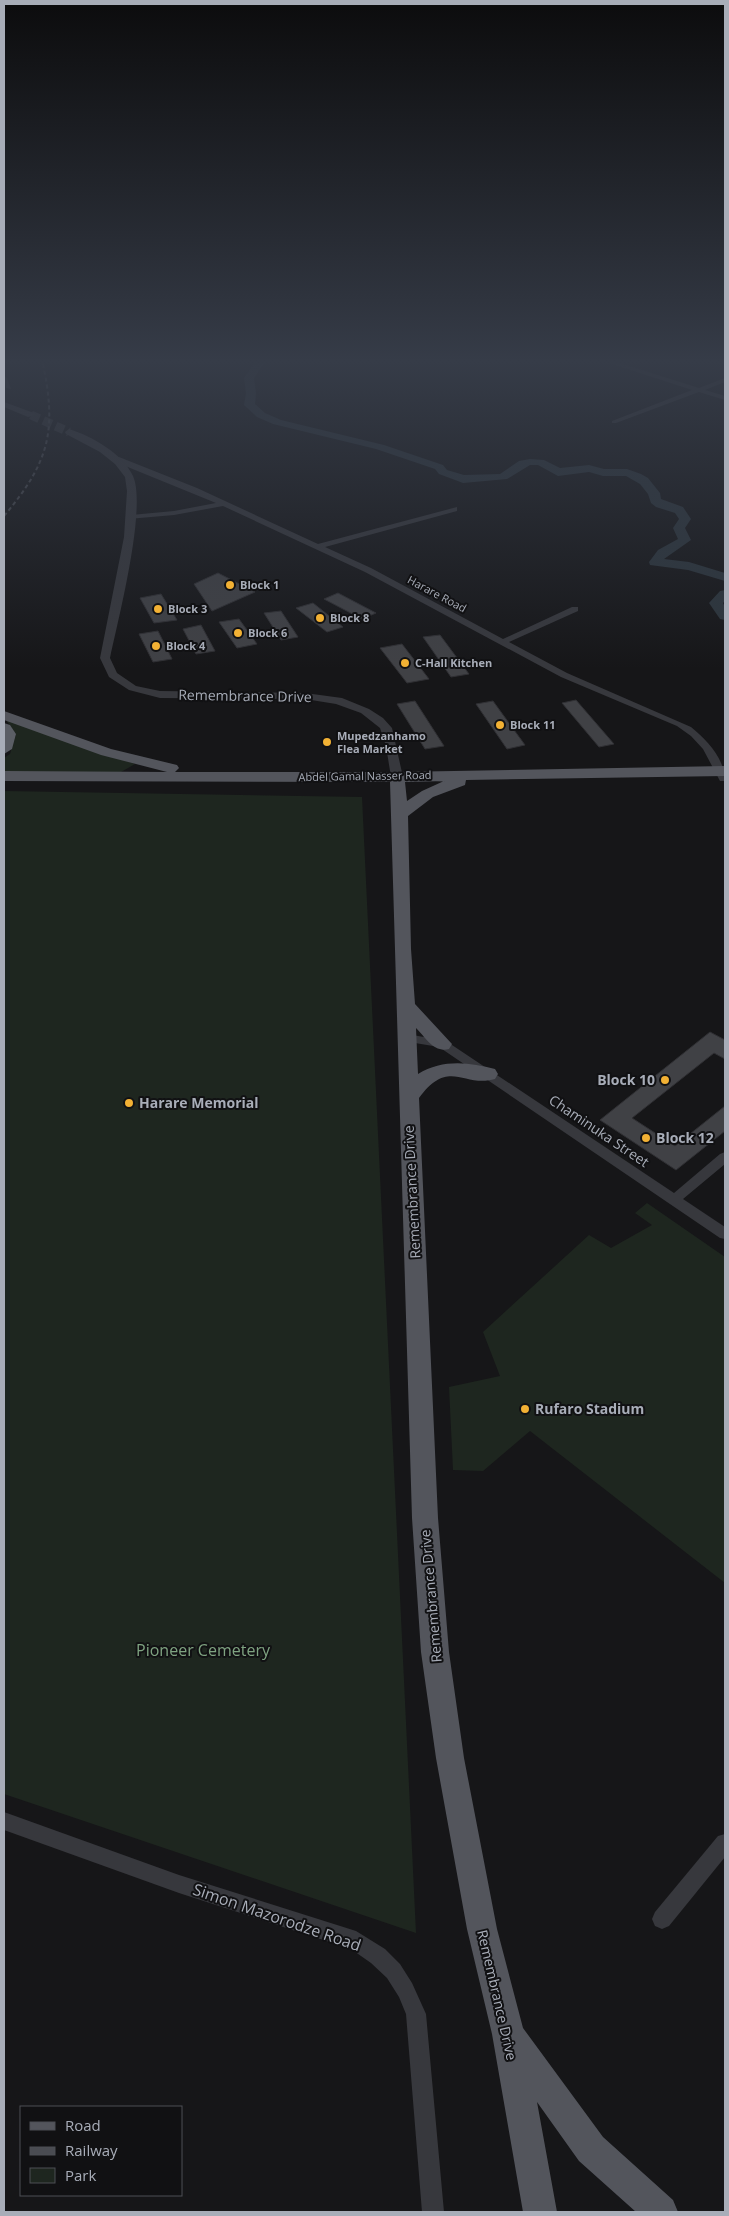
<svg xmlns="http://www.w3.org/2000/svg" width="729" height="2216" font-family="'Open Sans',sans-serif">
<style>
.green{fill:#1e261f}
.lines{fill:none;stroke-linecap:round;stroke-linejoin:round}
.river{fill:#2c353c;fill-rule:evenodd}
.building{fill:#404145;stroke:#303034}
.tertiary-tunnel{stroke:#333438;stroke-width:9;stroke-dasharray:9 4.5;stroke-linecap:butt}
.minor{fill:#37383d;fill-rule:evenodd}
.tertiary{fill:#37383d;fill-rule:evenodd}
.primary{fill:#53555c;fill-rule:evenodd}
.trunk{fill:#5b5e65;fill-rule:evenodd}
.rail{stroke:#4a4c52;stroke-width:2;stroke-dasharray:4 3;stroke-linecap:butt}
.poi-dot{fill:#f2b134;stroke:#111113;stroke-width:2}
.labels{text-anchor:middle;stroke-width:4;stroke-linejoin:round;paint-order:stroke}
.far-poi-label{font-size:11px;font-weight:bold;fill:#a8adb8;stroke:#111113;text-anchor:start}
.far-street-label{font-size:11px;fill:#a8adb8;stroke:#111113}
.street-label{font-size:14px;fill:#a8adb8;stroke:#111113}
.poi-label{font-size:14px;font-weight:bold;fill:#a8adb8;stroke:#111113;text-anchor:start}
.near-park-label{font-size:16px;fill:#7fa381;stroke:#111113}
.near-street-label{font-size:16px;fill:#a8adb8;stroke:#111113}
</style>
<rect width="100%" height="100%" fill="#161618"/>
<g class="green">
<polygon points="4,717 135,764 121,772 4,772 4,758 10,754 16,734"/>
<polygon points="4,791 362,797 416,1933 4,1794"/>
<polygon points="647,1203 725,1257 725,1583 530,1431 483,1471 453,1470 449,1387 500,1376 483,1332 589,1235 611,1248 652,1225 635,1213"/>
</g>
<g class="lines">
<g class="river">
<polygon points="257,359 267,359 254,378 256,393 255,404 265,413 281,420 384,445 443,465 447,470 464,475 500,474 519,461 530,459 544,460 560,468 589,465 604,469 627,469 641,474 648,478 660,493 661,499 683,507 691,519 685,528 691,540 664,559 689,562 725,573 725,581 688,570 650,565 649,562 658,550 678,539 673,528 679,519 675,513 656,507 651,503 648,494 640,484 626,476 603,476 589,472 558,476 538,465 530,465 507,479 463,483 439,474 435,469 376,449 273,424 257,417 244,405 246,393 244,378"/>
<polygon points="725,590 725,601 723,603 725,607 725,620 720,619 709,603 720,591"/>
</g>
</g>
<g class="building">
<polygon points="218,573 255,592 212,611 194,584"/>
<polygon points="338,593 376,613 362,619 324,599"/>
<polygon points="161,594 177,620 154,623 140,598"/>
<polygon points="313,603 343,627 327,632 296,608"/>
<polygon points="281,611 298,637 281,640 264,613"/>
<polygon points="239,619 257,644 237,648 219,622"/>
<polygon points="201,625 215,651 196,654 183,629"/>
<polygon points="158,631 172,659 153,662 139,634"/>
<polygon points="440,635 469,674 451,677 423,637"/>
<polygon points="402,644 429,679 407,683 380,648"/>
<polygon points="576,700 614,744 599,747 562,703"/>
<polygon points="415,701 444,746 425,749 397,704"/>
<polygon points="493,701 525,745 507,749 476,704"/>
<polygon points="710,1032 725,1040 725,1059 714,1053 632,1118 675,1146 725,1106 725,1131 676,1170 600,1120"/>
</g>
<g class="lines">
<polyline class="tertiary-tunnel" points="31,415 69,432"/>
<g class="minor">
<polygon points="597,359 607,359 699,388 725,378 725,382 705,390 725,396 725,400 699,392 616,423 612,423 612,421 692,390"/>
<polygon points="4,376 7,378 11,389 6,388"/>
<path d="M 113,457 L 119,457 L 197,488 L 318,544 L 457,507 L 457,511 L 325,547 L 371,568 L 503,639 L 572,607 L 578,607 L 578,611 L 509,642 L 567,673 L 691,727 C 707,740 725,759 725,781 L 720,781 L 703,749 L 691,736 L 677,726 L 561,677 L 365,572 L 223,506 L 174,515 L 128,519 L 128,515 L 131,515 L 174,511 L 216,503 L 113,461 Z"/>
<polygon points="407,1034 446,1041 674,1193 720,1154 725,1152 725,1164 683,1199 725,1227 725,1239 720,1238 439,1047 403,1041 401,1038 403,1035"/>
<polygon points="4,1812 179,1875 356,1931 385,1949 400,1964 412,1983 426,2014 444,2212 422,2212 406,2014 399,1997 387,1978 371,1963 351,1949 179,1893 4,1830"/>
<polygon points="725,1834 725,1857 669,1926 662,1929 655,1926 652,1919 655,1912 718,1836"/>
</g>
<g class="tertiary">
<polygon points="4,402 34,413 35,415 28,417 4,407"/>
<path d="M 69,429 C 92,436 123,454 133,476 C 147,508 118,620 110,658 L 117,673 L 136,686 L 160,691 L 305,693 L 342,698 L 369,709 L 383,718 L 392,728 L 403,777 L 401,779 L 397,781 L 391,777 L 386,746 L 380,728 L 361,713 L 336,704 L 305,699 L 160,698 L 129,690 L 109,677 L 100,658 L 124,537 L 127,491 L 125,477 L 115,464 L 100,452 L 66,434 L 65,432 Z"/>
</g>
<path class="primary" d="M 4,711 L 111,749 L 177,765 L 179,768 L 175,772 L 397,772 L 725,766 L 725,776 L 466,780 L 465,785 L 433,797 L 408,816 L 411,949 L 415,1004 L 452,1044 L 449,1049 C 434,1053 426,1038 416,1028 L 418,1074 C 442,1059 469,1062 495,1069 L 498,1074 L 495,1079 C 463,1088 449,1057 419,1098 L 438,1518 L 449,1652 L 464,1758 L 497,1929 L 523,2028 L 603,2137 L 673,2200 L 678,2212 L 636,2212 L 579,2161 L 537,2102 L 557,2212 L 523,2212 L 492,2034 L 467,1929 L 436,1758 L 421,1652 L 412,1518 L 390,782 L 4,781 L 4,771 L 167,772 L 101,755 L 4,720 ZM 444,781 L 422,791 L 407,801 L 405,782 L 446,781 Z"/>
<polygon class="trunk" points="4,723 10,725 16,734 12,749 4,754"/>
<path class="rail" d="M 4,516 C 51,460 57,429 42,359"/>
</g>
<linearGradient id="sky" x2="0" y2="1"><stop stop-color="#0c0c0d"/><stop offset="0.54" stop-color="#363c48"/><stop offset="1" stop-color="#363c48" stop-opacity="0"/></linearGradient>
<rect width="729" height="669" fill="url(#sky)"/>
<g class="poi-dot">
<circle cx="230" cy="585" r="5"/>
<circle cx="158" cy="609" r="5"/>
<circle cx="320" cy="618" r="5"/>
<circle cx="238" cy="633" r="5"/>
<circle cx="156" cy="646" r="5"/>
<circle cx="405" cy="663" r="5"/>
<circle cx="500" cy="725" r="5"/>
<circle cx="327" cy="742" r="5"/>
<circle cx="665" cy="1080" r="5"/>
<circle cx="129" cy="1103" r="5"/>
<circle cx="646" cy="1138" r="5"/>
<circle cx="525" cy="1409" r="5"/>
</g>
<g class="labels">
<g class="far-poi-label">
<text x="240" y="589">Block 1</text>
<text x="168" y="613">Block 3</text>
<text x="330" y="622">Block 8</text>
<text x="248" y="637">Block 6</text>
<text x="166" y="650">Block 4</text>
<text x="415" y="667">C-Hall Kitchen</text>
<text x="510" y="729">Block 11</text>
<text x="337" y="740">Mupedzanhamo<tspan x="337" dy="13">Flea Market</tspan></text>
</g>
<g class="far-street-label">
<text transform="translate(437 594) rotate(28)" y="4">Harare Road</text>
<text transform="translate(365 776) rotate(-1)" y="4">Abdel Gamal Nasser Road</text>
</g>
<g class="street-label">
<text transform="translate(245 696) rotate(1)" y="5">Remembrance Drive</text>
<text transform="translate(599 1131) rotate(34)" y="5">Chaminuka Street</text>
<text transform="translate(412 1192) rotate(-93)" y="5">Remembrance Drive</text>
<text transform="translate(431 1596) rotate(-95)" y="5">Remembrance Drive</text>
<text transform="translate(497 1995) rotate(77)" y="5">Remembrance Drive</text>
</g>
<g class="poi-label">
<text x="655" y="1085" text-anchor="end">Block 10</text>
<text x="139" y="1108">Harare Memorial</text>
<text x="656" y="1143">Block 12</text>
<text x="535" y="1414">Rufaro Stadium</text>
</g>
<g class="near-park-label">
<text x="203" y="1656">Pioneer Cemetery</text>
</g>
<g class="near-street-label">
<text transform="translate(277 1917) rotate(19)" y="6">Simon Mazorodze Road</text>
</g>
</g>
<rect width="729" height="2216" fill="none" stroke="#a8adb8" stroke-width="10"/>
<rect x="20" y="2106" width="162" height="90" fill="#111113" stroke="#4d4f55"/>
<rect x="30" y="2122" width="25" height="8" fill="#53555c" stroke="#4d4f55"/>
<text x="65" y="2131" font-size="15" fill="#a8adb8">Road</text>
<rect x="30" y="2147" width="25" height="8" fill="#4a4c52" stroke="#4d4f55"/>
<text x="65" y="2156" font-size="15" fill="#a8adb8">Railway</text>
<rect x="30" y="2168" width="25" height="15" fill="#1e261f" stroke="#4d4f55"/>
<text x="65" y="2181" font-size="15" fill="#a8adb8">Park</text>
</svg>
